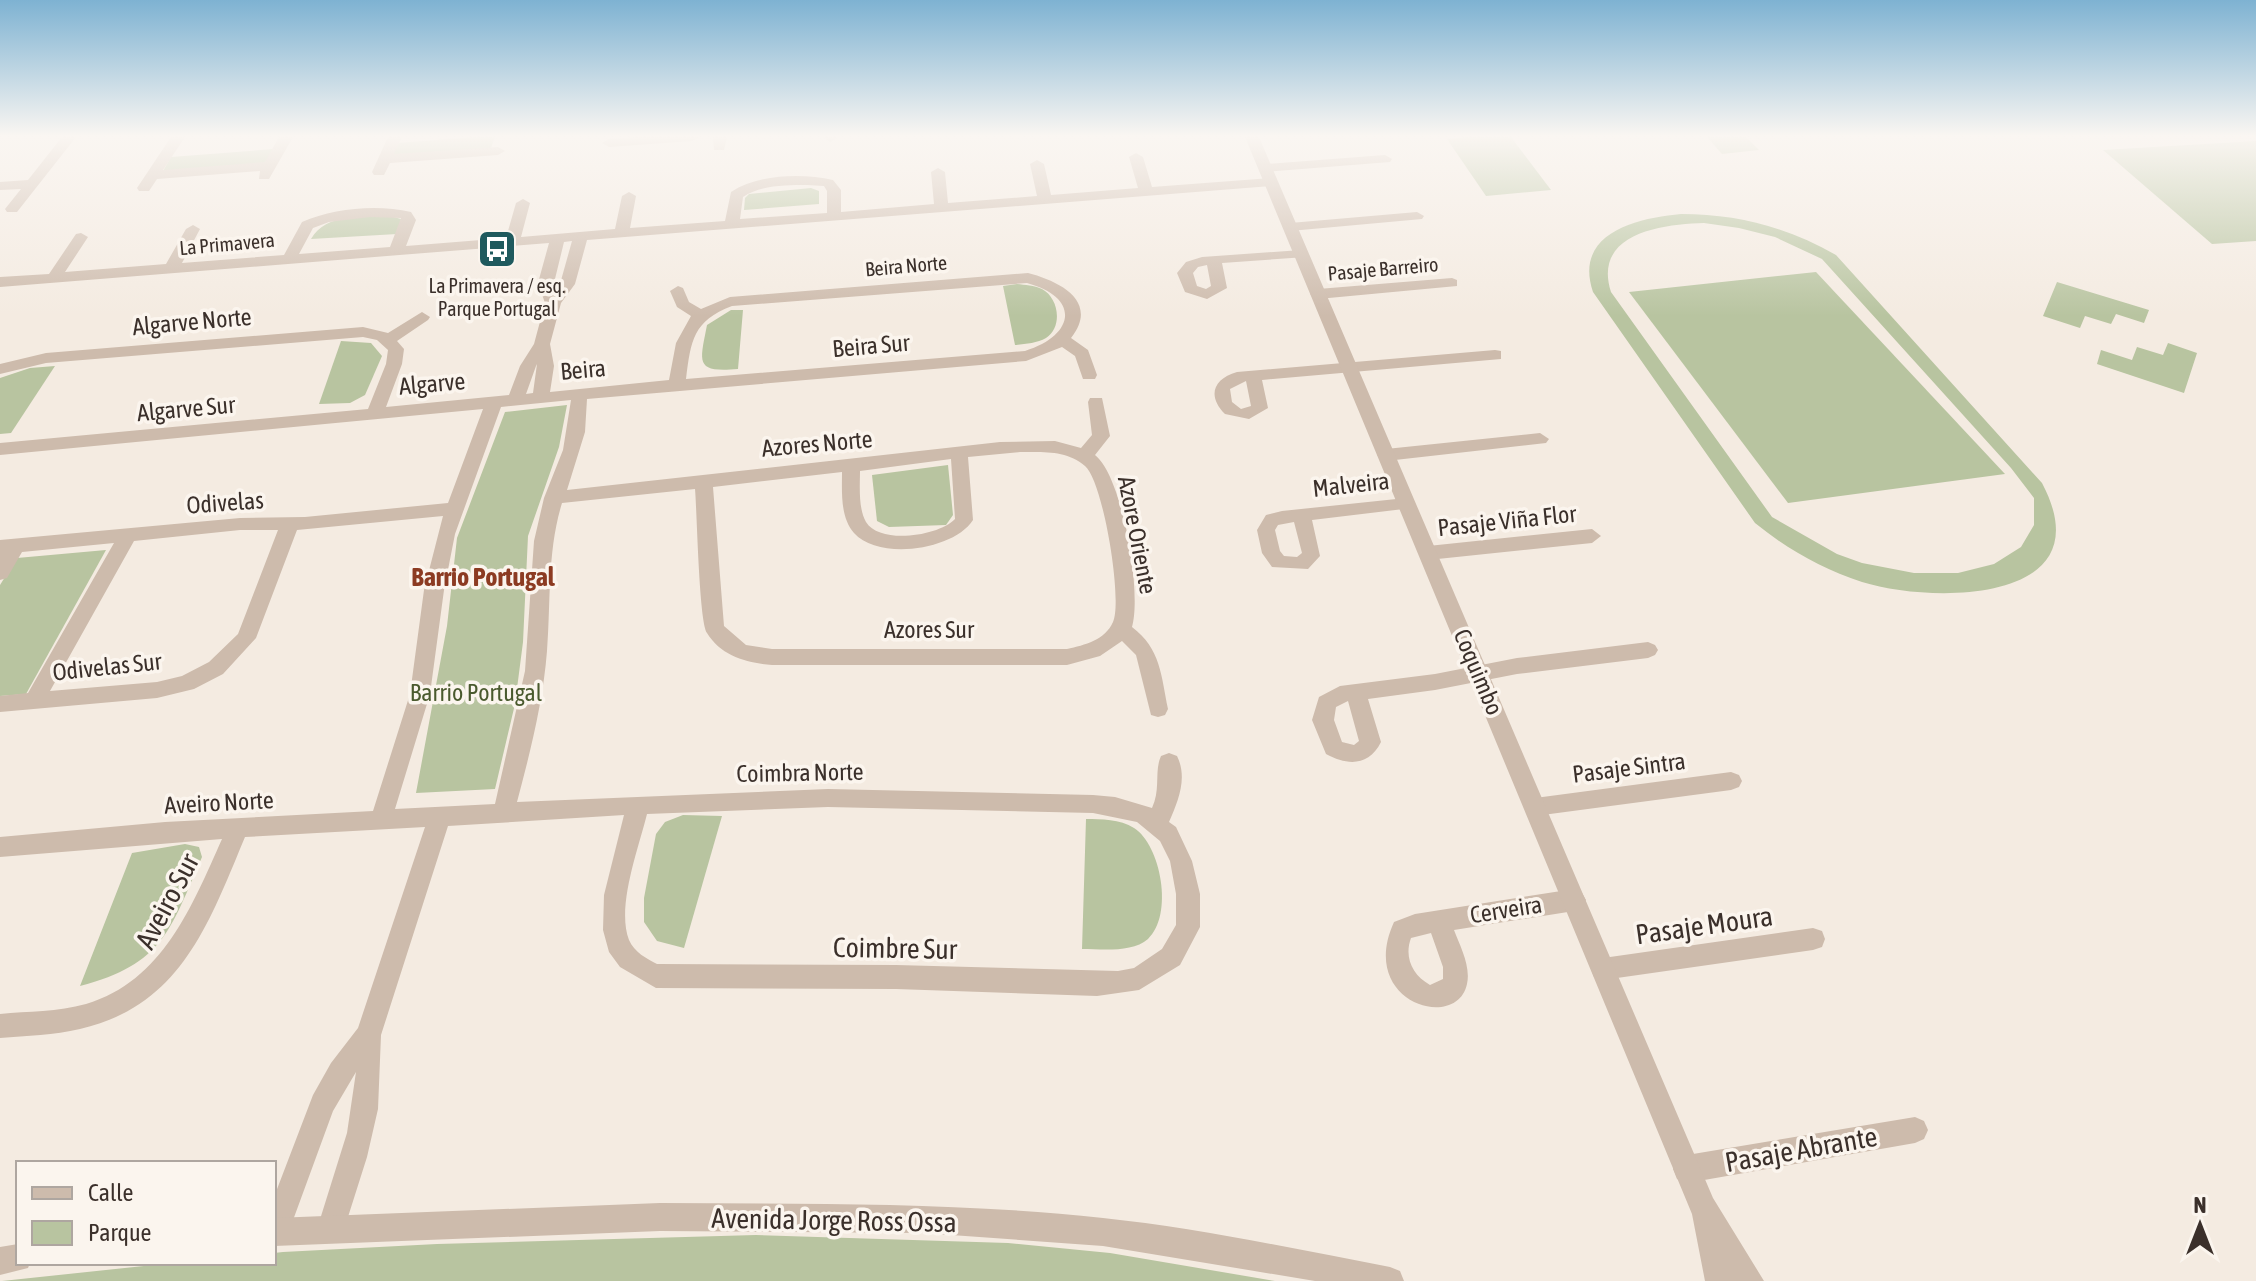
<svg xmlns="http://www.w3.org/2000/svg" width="2256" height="1281" font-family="'Asap Condensed',sans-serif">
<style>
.green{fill:#b8c4a0;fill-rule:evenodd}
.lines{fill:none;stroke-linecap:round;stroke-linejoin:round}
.minor{fill:#cdbbac;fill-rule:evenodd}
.tertiary{fill:#cdbbac;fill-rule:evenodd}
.labels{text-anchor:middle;stroke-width:7;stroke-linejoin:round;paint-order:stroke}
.far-street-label{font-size:20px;fill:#3b302b;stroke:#fbf5ee}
.far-poi-label{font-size:20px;fill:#3b302b;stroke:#fbf5ee}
.street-label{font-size:24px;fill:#3b302b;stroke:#fbf5ee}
.park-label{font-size:24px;fill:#4a5a2e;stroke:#fbf5ee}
.neighbourhood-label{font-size:26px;font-weight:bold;fill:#8c3b22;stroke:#fbf5ee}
.near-street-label{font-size:28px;fill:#3b302b;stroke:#fbf5ee}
</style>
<rect width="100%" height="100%" fill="#f4ebe1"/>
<g class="green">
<polygon points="474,137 495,137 491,148 391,156 397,143"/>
<polygon points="1466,137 1511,137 1551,190 1486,196 1447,139"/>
<polygon points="1707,137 1746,137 1759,150 1722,154"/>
<polygon points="2256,141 2256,241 2212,244 2103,150"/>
<polygon points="274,149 266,163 163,171 171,157"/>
<polygon points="811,188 819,191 819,204 744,210 745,198 749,194"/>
<path d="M 1681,214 C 1737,214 1787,227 1836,255 L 2042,483 C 2106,604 1933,604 1862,582 C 1822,569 1787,549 1755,523 L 1593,292 C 1573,233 1637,218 1681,214 ZM 1704,223 L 1739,228 L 1775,237 L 1822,259 L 2011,468 L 2034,498 L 2034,525 L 2021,547 L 1994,564 L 1958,573 L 1914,573 L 1862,563 L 1837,554 L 1772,517 L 1611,292 C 1592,233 1663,224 1704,223 Z"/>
<path d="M 390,216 L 401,219 L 397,234 L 311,239 C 327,212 362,218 390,216 Z"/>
<polygon points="1816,272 2005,474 1788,503 1629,292"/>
<polygon points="2057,282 2149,310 2144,323 2116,314 2111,324 2085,316 2080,328 2043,316"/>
<path d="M 1017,284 C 1025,285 1034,285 1042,289 C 1059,298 1063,327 1046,338 C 1037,343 1026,344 1015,345 L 1003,286 Z"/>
<path d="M 731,310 L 743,310 L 738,369 C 694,373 700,362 707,325 Z"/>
<polygon points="341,341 371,343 382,356 365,395 350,403 319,404"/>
<polygon points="2168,343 2197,353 2184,393 2097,364 2101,350 2132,360 2137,347 2163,355"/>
<polygon points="55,366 11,433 0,434 0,378 30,368"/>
<polygon points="567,405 559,447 528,536 523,642 515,704 495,789 416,793 447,626 457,538 505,412"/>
<polygon points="948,465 953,515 946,525 889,527 877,521 872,475"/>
<polygon points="106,550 26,694 0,696 0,585 17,558"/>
<polygon points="683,815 722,816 684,948 657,941 644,922 644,898 656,834 665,822"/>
<path d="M 1086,819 C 1101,819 1120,819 1134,828 C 1161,845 1174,915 1148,939 C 1132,953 1102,949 1082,949 Z"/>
<path d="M 185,844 L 199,847 L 202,857 C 170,930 164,964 80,986 L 132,853 Z"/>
<polygon points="756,1235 1008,1243 1110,1253 1275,1281 2,1281 172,1263 274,1263 274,1253 283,1252 437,1244"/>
</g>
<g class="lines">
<g class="minor">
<polygon points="62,137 76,137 17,212 7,212 5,209 21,189 0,190 0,182 28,180"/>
<polygon points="171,137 185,137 163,170 265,162 279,137 293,137 269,179 259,179 260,171 157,179 149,191 139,191 137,188"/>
<polygon points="388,137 402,137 394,154 498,147 505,151 498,155 390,163 384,175 374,175 372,172"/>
<polygon points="636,137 699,137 692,141 609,147 602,143 609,139"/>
<polygon points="713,137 727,137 724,150 714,150"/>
<polygon points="823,137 837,137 837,138 830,142"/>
<path d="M 1136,153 L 1143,157 L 1152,187 L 1271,178 L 1278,182 L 1271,186 L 587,240 L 575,284 L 561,303 L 550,344 L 554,366 L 550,392 L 669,380 L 676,343 L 691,316 L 677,307 L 670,291 L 678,286 L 683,288 L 689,302 L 701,309 L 730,297 L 1028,273 C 1059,281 1100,301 1071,338 L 1088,350 L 1097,375 L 1095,379 L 1083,379 L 1075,356 L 1062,347 L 1026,361 L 587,399 L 585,432 L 567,490 L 1000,442 L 1055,441 L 1081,448 L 1092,435 L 1088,402 L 1090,398 L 1102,398 L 1110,436 L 1095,455 C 1123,477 1142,593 1132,627 C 1161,649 1161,675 1168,709 L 1165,715 L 1158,717 L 1151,715 L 1136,655 L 1122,641 L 1100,656 L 1067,665 L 772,665 C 747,663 721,656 707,633 C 699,620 697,512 695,489 L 562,503 C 547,552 551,600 547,651 C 543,702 530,753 517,802 L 828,789 L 1093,795 L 1115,797 L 1152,808 C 1161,789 1154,771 1161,756 L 1169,753 L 1177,756 C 1188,778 1178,801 1169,822 L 1176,827 L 1192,861 L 1200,894 L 1200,927 L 1180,965 L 1139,990 L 1097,996 L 896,989 L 656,988 L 620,967 L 609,952 L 603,930 L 604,895 L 624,815 L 448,826 L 381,1035 L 378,1109 L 367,1157 L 341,1239 L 331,1243 L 321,1239 L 317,1229 L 347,1133 L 356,1072 L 333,1111 L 285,1242 L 275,1246 L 274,1197 L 313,1095 L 331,1063 L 358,1028 L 425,827 L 245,837 C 209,923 181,1006 80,1029 C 54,1035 27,1036 0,1038 L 0,1014 C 28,1011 58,1012 86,1004 C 163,981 192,906 222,839 L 0,857 L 0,837 L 165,822 L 373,811 L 410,694 L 424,590 L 443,516 L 297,530 L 256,638 L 223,674 L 194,689 L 157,698 L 0,712 L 0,696 L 28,693 L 114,543 L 22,552 L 7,578 L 0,580 L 0,540 L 240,518 L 305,517 L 448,503 L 483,409 L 0,455 L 0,443 L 368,409 L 386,364 L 388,350 L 377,340 L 363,337 L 46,363 L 0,374 L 0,364 L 46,353 L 363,327 L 388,333 L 422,312 L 430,317 L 428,320 L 397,341 L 404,349 L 402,364 L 386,407 L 509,395 L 520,366 L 534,344 L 545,303 L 538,283 L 549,243 L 0,287 L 0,277 L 49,274 L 76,234 L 81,233 L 88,237 L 65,272 L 166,264 L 186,229 L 193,225 L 200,229 L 182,263 L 284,255 L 302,222 C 334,208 377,204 411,212 L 416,220 L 406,246 L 506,238 L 516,203 L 523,199 L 530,203 L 521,237 L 615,229 L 622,196 L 629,192 L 636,196 L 630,228 L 725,221 L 731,192 C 759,174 802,173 833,180 L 841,190 L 841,212 L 934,204 L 931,172 L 938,168 L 945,172 L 948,203 L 1037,196 L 1030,164 L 1037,160 L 1044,164 L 1051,195 L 1138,188 L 1129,157 ZM 807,185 L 824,186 L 827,191 L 827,213 L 740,219 L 743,197 C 761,185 786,185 807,185 ZM 370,217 L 401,218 L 390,247 L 299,254 L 313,228 L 329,222 ZM 572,241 L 560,284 L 556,289 L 554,283 L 564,242 ZM 1027,283 C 1082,298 1074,336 1025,351 L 686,379 C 691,340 693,321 732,306 ZM 537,364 L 533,393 L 526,394 L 536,366 ZM 571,400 L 563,450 L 544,498 L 534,541 L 525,671 L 495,804 L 395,809 L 430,694 L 444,590 L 455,534 L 501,407 ZM 1020,452 C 1043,452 1067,450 1085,466 C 1103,481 1123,600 1113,622 C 1105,640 1085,645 1067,649 L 772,649 L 746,645 L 724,626 L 713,487 L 842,472 C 842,492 840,517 854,533 C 879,561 954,550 973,520 L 968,457 ZM 951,459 L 955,519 C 939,536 880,545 866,522 C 858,508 860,485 860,471 ZM 240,530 L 278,530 L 238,634 L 209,662 L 182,676 L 157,682 L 50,691 L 134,541 ZM 828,807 L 1093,813 L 1137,822 L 1160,841 L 1170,861 L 1176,894 L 1176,925 L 1162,949 L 1134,968 L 1118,971 L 896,965 L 657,964 C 647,959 634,952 629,940 C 616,907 639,847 647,814 Z"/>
<polygon points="1385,155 1392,159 1390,162 1265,172 1258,168 1265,164"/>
<polygon points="1417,212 1424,216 1422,219 1290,231 1283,227 1290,223"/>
<path d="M 1301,250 L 1306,251 L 1306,257 L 1222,263 L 1227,288 L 1207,299 L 1185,292 L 1177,273 L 1186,262 L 1202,257 ZM 1207,265 L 1211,286 L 1206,289 L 1197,286 L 1193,273 L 1198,267 Z"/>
<polygon points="1452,278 1457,280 1457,286 1318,299 1310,294 1318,289"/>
<path d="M 1495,350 L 1501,351 L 1501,359 L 1262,380 L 1268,408 L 1249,419 L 1225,414 C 1207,396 1213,379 1237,372 ZM 1246,381 L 1251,406 L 1241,409 L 1232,402 L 1230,389 Z"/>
<polygon points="1540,433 1549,439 1546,443 1386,461 1377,455 1386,449"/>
<path d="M 1406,498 L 1415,504 L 1412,508 L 1312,520 L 1320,556 L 1308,569 L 1272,567 L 1262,553 L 1257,530 L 1266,515 L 1282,511 ZM 1294,522 L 1302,553 L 1297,557 L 1284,556 L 1280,551 L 1275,530 L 1278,525 Z"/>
<polygon points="1592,529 1601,536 1592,543 1428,560 1419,553 1428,546"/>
<path d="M 1648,642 L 1655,645 L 1658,650 L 1655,655 L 1648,658 L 1517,674 L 1435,690 L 1368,699 L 1381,742 C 1369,766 1348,766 1326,754 L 1312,720 L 1319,697 L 1340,686 L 1435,674 L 1517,658 ZM 1348,701 L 1359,741 L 1354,745 L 1342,742 L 1334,720 L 1336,707 Z"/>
<polygon points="1731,772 1739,775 1742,781 1739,787 1731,790 1535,816 1527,814 1524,807 1527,800 1535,798"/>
<path d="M 1574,889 L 1582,893 L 1586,900 L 1582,907 L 1574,911 L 1454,930 C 1460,946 1471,966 1467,984 C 1457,1032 1357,1003 1394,922 L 1415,914 ZM 1431,933 L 1443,967 L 1443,979 L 1430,985 C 1412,975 1404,957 1411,938 Z"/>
<polygon points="1813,928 1822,931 1825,939 1822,947 1813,950 1603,980 1594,977 1591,969 1594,961 1603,958"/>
<polygon points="1915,1117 1924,1121 1928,1130 1924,1139 1915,1143 1687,1183 1677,1179 1673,1169 1677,1159 1687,1155"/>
</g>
<g class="tertiary">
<polygon points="1245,137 1259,137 1713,1198 1764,1281 1705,1281 1692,1214"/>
<path d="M 660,1203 C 808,1204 956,1202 1103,1218 C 1199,1228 1295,1249 1390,1267 L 1400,1271 L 1404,1281 L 1315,1281 L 1103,1246 L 923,1233 L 660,1231 L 274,1246 L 274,1218 Z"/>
<polygon points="18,1244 18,1263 30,1263 28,1268 0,1275 0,1247"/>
</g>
</g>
<linearGradient id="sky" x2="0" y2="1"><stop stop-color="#7eb2d2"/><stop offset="0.43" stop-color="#faf6f2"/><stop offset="1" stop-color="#faf6f2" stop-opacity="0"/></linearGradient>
<rect width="2256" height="316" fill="url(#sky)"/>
<defs>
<g id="bus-square" transform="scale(2)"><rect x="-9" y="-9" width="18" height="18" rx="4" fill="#1f5a5e" stroke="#fbf5ee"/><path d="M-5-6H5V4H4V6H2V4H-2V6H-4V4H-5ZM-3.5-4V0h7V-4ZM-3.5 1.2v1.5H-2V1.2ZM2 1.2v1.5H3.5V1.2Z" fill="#fff"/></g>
</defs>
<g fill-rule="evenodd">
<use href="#bus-square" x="497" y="249"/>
</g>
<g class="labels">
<g class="far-street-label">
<text transform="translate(227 244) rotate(-5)" y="7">La Primavera</text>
<text transform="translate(906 266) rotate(-5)" y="7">Beira Norte</text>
<text transform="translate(1383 269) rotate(-5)" y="7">Pasaje Barreiro</text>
</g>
<g class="far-poi-label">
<text x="497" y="293">La Primavera / esq.<tspan x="497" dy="23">Parque Portugal</tspan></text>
</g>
<g class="street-label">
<text transform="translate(192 322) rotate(-5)" y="8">Algarve Norte</text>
<text transform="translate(871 346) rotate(-5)" y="8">Beira Sur</text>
<text transform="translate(583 370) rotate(-5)" y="8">Beira</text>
<text transform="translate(432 384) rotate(-5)" y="8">Algarve</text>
<text transform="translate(186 409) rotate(-5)" y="8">Algarve Sur</text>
<text transform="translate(817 444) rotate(-5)" y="8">Azores Norte</text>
<text transform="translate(1351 485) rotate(-6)" y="8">Malveira</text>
<text transform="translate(225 503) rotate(-4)" y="8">Odivelas</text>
<text transform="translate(1507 521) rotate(-6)" y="8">Pasaje Viña Flor</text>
<text transform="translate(1137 535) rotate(79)" y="8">Azore Oriente</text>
<text x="929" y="638">Azores Sur</text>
<text transform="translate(107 667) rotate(-6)" y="8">Odivelas Sur</text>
<text transform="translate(1478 672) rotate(67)" y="8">Coquimbo</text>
<text transform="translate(1629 768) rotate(-7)" y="8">Pasaje Sintra</text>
<text transform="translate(800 773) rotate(-1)" y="8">Coimbra Norte</text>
<text transform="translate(219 803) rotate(-3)" y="8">Aveiro Norte</text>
<text transform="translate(1506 910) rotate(-9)" y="8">Cerveira</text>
</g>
<g class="park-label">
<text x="476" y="701">Barrio Portugal</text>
</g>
<g class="neighbourhood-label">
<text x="483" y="586">Barrio Portugal</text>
</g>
<g class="near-street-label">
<text transform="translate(167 901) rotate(-62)" y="10">Aveiro Sur</text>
<text transform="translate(1704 925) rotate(-8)" y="10">Pasaje Moura</text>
<text transform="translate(895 948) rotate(1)" y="10">Coimbre Sur</text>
<text transform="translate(1801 1149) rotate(-10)" y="10">Pasaje Abrante</text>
<text transform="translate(834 1220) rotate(1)" y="10">Avenida Jorge Ross Ossa</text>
</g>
</g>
<rect x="16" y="1161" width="260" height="104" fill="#fbf5ee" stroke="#aea6a0" stroke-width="2"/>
<rect x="32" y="1187" width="40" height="12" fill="#cdbbac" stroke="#aea6a0" stroke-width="2"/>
<text x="88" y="1201" font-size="24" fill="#3b302b">Calle</text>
<rect x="32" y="1221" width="40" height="24" fill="#b8c4a0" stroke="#aea6a0" stroke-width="2"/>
<text x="88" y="1241" font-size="24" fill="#3b302b">Parque</text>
<g transform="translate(2200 1225)" stroke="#fbf5ee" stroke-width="6" paint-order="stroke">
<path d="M0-6L14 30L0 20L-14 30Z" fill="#3b302b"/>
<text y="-12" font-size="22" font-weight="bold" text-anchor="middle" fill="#3b302b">N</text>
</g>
</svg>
